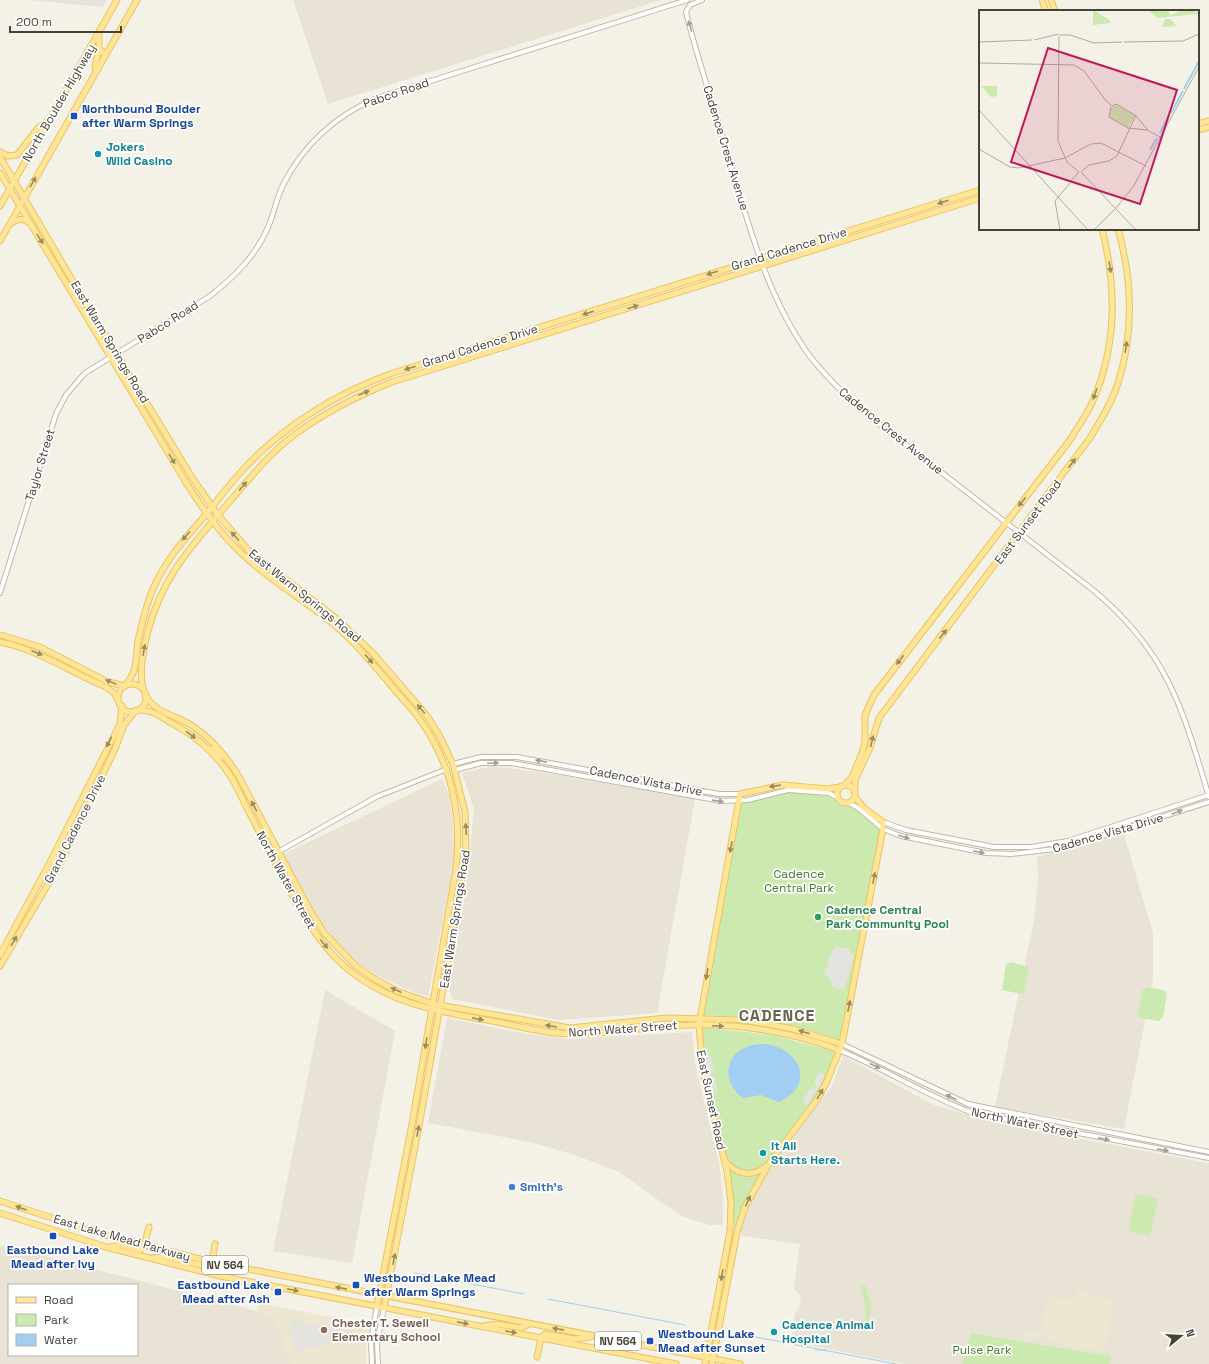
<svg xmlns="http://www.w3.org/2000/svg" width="1209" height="1364" font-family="'Space Grotesk',sans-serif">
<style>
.residential{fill:#e8e3d5;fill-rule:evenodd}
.industrial{fill:#e6e2dc}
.education{fill:#ede6d0}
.green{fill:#cce9af}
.parking{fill:#e5e3df}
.water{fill:#a2cef2}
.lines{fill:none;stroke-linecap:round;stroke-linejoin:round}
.stream{stroke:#a2cef2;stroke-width:1}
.minor-casing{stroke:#c0b9a9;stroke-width:6}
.major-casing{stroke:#e7c562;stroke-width:7}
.minor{stroke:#fff;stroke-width:4}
.major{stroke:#ffe595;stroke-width:5}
.oneway{fill:#a3a09a}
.oneway2{fill:#9a8b61}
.transit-dot{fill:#1a4fb4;stroke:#fff;stroke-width:1.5}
.culture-dot{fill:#0f9aa8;stroke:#fff;stroke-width:1.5}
.leisure-dot{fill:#2e9e5b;stroke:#fff;stroke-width:1.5}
.shop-dot{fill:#3f7fe0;stroke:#fff;stroke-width:1.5}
.education-dot{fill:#8d6e63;stroke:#fff;stroke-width:1.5}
.labels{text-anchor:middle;stroke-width:3.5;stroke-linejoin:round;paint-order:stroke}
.shield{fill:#fff;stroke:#7e7a72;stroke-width:1}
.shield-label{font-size:11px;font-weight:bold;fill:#474136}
.street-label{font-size:12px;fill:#474136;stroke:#fff}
.transit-label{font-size:12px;font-weight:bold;fill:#164399;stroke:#fff;text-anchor:start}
.culture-label{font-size:12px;font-weight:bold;fill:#0d838f;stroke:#fff;text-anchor:start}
.park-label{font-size:12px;fill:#437b27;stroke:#fff}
.leisure-label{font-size:12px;font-weight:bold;fill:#27864d;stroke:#fff;text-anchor:start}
.shop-label{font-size:12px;font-weight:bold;fill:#366cbe;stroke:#fff;text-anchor:start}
.education-label{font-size:12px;font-weight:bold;fill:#785e54;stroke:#fff;text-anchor:start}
.district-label{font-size:16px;font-weight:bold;letter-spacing:1px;fill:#6a604d;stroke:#fff}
.inset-river{fill:none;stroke:#a2cef2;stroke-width:2}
.inset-road{fill:none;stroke:#afaba0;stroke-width:1}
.view{fill:#c2185b;fill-opacity:0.15;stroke:#c2185b;stroke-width:2}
.inset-edge{fill:none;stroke:#474136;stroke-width:2}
</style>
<rect width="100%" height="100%" fill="#f4f1e7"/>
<g class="residential">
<polygon points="293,0 661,0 328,104"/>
<polygon points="493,766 540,772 695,799 657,1013 560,1020 452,999 449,989 467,881 474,809 462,773"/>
<polygon points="442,779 450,796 456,855 428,996 418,994 378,976 357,962 334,940 312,909 283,854"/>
<polygon points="1123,831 1153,933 1153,979 1124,1129 995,1107 1034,920 1038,880 1037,857"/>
<polygon points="325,990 395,1031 352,1263 273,1251"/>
<polygon points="447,1018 526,1034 572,1039 692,1032 695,1064 719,1163 723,1194 723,1225 709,1225 681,1216 619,1172 575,1155 530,1142 428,1123"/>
<polygon points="843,1056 934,1105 1002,1124 1209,1163 1209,1364 905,1364 791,1342 795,1314 801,1304 800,1296 794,1288 800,1244 743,1236 740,1232 753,1196 782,1151 832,1086"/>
<path d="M 2,1245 L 275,1316 L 291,1364 L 0,1364 L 0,1248 ZM 9,1285 L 137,1285 L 137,1355 L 9,1355 Z"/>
</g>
<polygon class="industrial" points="30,0 107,0 103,7"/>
<g class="education">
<polygon points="1077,1290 1088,1292 1088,1294 1115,1299 1104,1350 1098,1351 1049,1341 1049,1338 1042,1336 1038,1339 1026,1338 1027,1331 1041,1333 1048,1296 1072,1301 1073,1296 1076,1296"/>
<polygon points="260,1303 371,1325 366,1341 366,1364 291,1364 275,1316 256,1312"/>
</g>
<g class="green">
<polygon points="787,792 832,796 842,804 855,807 881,828 840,1042 812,1031 774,1022 739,1017 710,1015 702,1017 741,803"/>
<polygon points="1011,962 1029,967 1024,994 1021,994 1002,990 1006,964"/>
<polygon points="1146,987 1164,990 1167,994 1163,1017 1159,1021 1141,1018 1138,1015 1142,991"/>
<polygon points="701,1027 773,1035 837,1052 821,1090 768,1162 759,1170 744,1172 735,1168 725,1155 706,1077"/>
<polygon points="728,1169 745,1176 759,1174 734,1229 734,1202"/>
<polygon points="1136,1194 1158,1199 1150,1236 1128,1231"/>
<path d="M 865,1285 L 871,1304 L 868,1330 L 864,1329 C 867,1314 865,1302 861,1287 Z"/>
<polygon points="971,1333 1111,1356 1110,1364 962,1364"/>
</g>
<g class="parking">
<polygon points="836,946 849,949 851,954 854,955 844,990 832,987 830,978 824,975 832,950 834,951"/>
<polygon points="704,1054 711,1056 714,1072 710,1071 711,1075 715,1077 718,1092 712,1091"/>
<polygon points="820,1071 825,1076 807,1106 803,1100 812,1086 814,1089 816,1086 814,1082"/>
<polygon points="291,1320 354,1332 355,1334 296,1353 289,1331"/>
</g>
<path class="water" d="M 764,1044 C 801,1048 816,1085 779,1102 L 761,1095 L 743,1098 C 715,1076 730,1043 764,1044 Z"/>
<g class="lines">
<g class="stream">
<polyline points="414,1273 524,1294"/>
<polyline points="548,1299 685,1325"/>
<polyline points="745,1335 896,1364"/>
<polyline points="815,1350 826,1350"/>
</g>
<g class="minor-casing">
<g id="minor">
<path d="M 702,0 L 690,5 L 686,12 C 697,58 713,103 726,148 C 747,219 765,294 809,355 C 824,375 843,393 861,410 L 1093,590 C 1167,651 1183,709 1209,797"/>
<path d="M 0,593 L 56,414 L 66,395 L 85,373 L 210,296 C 234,277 257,255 269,225 C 274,212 277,197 283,185 C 303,145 336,115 377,98 L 687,0"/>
<polyline points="453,764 481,757 517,757 719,794 740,794"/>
<polyline points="455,770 481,763 512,763 721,801 748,800 788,790 829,793 838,798"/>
<polyline points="849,803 858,808 883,829 901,836 986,853 1011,854 1064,848 1209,802"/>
<polyline points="883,822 906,830 994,847 1031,847 1068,841 1209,795"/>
<polyline points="278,852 376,797 447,769"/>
<polyline points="842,1044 968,1104 1209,1152"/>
<path d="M 839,1050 C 885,1069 927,1096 973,1113 L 1209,1158"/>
<polyline points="372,1364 371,1341 377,1306"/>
<polyline points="378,1364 377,1342 384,1308"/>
</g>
</g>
<g class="major-casing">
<g id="major">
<polyline points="1042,0 1046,11"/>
<polyline points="1051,0 1055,11"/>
<polyline points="99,34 99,48 105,55"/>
<polyline points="91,46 98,54 95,66 96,71"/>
<polyline points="1198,124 1209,121"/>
<polyline points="1198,130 1209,127"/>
<polyline points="0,152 8,156 17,155 38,128 48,121"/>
<polyline points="0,157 81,295 193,479 218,515 250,552 336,618 372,652 428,717 440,737 453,764 465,812 466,858 419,1126 384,1308"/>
<path d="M 0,173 L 187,484 C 201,506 215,527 234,546 C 263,576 300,597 332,623 C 354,641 372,663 390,684 C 401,698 414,710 423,724 C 452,767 462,817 456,869 L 412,1124 L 377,1306"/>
<polyline points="0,206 117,0"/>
<path d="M 10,224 C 16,220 22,217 28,222"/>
<polyline points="0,241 137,0"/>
<path d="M 0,635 L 40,647 L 108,682 L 125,686 C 139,668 135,661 138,641 C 142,623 146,605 153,589 C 167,557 186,538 207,513 C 218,500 228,486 240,473 C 280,428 336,393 393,373 L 980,190"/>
<path d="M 0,642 C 39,650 70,672 106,687 L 114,693 L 119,702"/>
<circle cx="132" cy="698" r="14"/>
<path d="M 143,689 C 139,670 143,653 147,635 C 161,577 193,544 231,500 C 250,478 270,453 294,435 C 324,413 357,396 392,382 L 980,198"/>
<path d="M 146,696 C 156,714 179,716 194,727 C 213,740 226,756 238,775 L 308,907 L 325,934 L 356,966 L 373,978 L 397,991 L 433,1004 L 570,1028 L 666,1018 L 744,1020 L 793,1029 L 842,1044"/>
<path d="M 138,710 C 156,711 157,715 173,724 C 194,735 213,751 227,771 C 236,783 242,799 249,812 C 269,850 287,890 310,925 C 325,949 346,971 371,985 C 409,1008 454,1014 497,1022 C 522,1027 548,1034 573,1034 C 612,1034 650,1026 688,1025 C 738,1023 793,1032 839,1050"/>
<polyline points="207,748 214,750 222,757"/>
<circle cx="846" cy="794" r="9"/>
<path d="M 845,785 L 852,777 L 862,753 L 865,742 L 865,715 L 874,695 L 1070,440 C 1077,428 1086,416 1092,403 C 1117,347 1117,288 1102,229"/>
<path d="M 855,791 L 855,780 L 870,748 L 879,718 L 1090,438 C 1100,421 1112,403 1118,383 C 1134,333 1132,279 1118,229"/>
<polyline points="49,880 50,873 64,843 62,838"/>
<polyline points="0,955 48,866 120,724 122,706"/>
<polyline points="0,966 61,862 115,749 124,725 135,711"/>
<path d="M 725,1161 C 736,1174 751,1178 765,1167"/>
<polyline points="0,1201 105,1235 212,1262 740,1364"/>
<polyline points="0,1213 106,1247 220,1276 676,1364"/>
<polyline points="110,1247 121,1245 140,1250 144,1246 149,1227"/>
<polyline points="153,1258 166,1257 209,1267 212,1262 215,1244"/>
<polyline points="484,1326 497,1324 521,1328 529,1324"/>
<polyline points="537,1357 541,1338 545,1334 575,1339 590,1337"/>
<polyline points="705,1364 730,1231 731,1202 727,1171 703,1073 699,1025 740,794 783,785 828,789 840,787"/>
<polyline points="712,1364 737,1232 745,1207 770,1162 817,1100 827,1081 842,1044 883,829 883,822 864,808 855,797"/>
</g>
</g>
<use href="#minor" class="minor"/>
<use href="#major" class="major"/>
</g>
<defs><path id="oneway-solid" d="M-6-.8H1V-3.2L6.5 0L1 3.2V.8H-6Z"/></defs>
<g class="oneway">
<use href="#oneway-solid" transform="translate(690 26) rotate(-107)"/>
<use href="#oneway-solid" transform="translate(541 761) rotate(-169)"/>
<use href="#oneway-solid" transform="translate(493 763) rotate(-2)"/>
<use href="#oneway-solid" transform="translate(718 801) rotate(8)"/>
<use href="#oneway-solid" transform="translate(1177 812) rotate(-21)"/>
<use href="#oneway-solid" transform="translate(904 837) rotate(17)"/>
<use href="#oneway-solid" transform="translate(979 852) rotate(10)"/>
<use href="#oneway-solid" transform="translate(875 1066) rotate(25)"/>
<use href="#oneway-solid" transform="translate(951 1097) rotate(-154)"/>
<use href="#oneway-solid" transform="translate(1104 1139) rotate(11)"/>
<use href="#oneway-solid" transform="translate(1163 1150) rotate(11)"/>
</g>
<g class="oneway2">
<use href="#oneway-solid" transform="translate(33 182) rotate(-60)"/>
<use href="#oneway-solid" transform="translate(943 202) rotate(163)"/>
<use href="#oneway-solid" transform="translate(40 239) rotate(58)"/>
<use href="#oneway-solid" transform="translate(1110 267) rotate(81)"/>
<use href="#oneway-solid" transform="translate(712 273) rotate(163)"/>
<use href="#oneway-solid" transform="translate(633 307) rotate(-17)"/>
<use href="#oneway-solid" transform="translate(588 313) rotate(162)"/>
<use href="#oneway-solid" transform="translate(1126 347) rotate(-82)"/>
<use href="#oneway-solid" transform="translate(410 368) rotate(163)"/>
<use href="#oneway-solid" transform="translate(364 393) rotate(-22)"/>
<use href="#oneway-solid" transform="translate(1095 394) rotate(109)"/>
<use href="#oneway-solid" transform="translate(172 459) rotate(59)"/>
<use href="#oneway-solid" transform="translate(1072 463) rotate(-53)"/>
<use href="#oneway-solid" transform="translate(243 486) rotate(-49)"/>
<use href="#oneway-solid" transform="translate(1022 502) rotate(129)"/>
<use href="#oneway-solid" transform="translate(186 536) rotate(132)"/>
<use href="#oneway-solid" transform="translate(235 536) rotate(-132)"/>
<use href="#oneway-solid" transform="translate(943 634) rotate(-52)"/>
<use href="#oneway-solid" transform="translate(144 650) rotate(-80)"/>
<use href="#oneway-solid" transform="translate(37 653) rotate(21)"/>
<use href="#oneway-solid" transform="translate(369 659) rotate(49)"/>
<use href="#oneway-solid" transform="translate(900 660) rotate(128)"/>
<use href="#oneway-solid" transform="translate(111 682) rotate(-158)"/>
<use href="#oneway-solid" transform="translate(421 709) rotate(-130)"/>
<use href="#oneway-solid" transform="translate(191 735) rotate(36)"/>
<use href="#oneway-solid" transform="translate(872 741) rotate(-77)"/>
<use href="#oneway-solid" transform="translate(109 742) rotate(116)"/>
<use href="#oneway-solid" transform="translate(775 786) rotate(172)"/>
<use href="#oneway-solid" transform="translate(254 806) rotate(-118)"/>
<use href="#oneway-solid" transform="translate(466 829) rotate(-93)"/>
<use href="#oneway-solid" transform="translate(731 847) rotate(101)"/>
<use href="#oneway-solid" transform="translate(874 878) rotate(-79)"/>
<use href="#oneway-solid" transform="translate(14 941) rotate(-60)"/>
<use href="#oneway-solid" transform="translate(324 944) rotate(50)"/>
<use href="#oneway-solid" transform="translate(707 974) rotate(100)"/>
<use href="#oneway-solid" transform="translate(396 990) rotate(-156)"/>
<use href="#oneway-solid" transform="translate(849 1006) rotate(-79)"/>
<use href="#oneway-solid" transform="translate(478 1019) rotate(11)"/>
<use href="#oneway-solid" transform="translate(551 1026) rotate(-170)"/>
<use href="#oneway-solid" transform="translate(718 1026) rotate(3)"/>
<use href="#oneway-solid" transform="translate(804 1032) rotate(-163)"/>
<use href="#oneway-solid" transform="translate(426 1043) rotate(99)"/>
<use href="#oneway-solid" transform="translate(820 1094) rotate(-60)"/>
<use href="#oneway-solid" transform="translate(418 1131) rotate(-79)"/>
<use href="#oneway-solid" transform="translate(748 1201) rotate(-66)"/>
<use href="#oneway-solid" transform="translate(21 1208) rotate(-160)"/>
<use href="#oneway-solid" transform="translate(394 1259) rotate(-79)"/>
<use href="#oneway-solid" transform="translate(722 1275) rotate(99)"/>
<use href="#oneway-solid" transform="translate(341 1288) rotate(-169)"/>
<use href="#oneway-solid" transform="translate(293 1290) rotate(11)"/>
<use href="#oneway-solid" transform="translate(463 1323) rotate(11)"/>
<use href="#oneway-solid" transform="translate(558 1329) rotate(-169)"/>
<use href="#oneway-solid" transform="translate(511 1332) rotate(10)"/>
</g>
<g class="transit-dot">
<rect x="70" y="112" width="8" height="8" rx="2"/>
<rect x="49" y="1232" width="8" height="8" rx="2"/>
<rect x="352" y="1281" width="8" height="8" rx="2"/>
<rect x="274" y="1288" width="8" height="8" rx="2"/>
<rect x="646" y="1337" width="8" height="8" rx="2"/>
</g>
<g class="culture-dot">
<circle cx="98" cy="154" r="4"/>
<circle cx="763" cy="1153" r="4"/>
<circle cx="774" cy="1332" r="4"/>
</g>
<circle class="leisure-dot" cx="818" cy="917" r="4"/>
<circle class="shop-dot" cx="512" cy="1187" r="4"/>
<circle class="education-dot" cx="324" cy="1330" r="4"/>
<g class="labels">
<g class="shield">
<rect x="202" y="1256" width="46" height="18" rx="3"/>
<rect x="595" y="1332" width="46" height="18" rx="3"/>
</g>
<g class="shield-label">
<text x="225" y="1269">NV 564</text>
<text x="618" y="1345">NV 564</text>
</g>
<g class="street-label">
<text transform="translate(396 93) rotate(-19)" y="4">Pabco Road</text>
<text transform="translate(59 103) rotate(-60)" y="4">North Boulder Highway</text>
<text transform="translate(726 148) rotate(73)" y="4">Cadence Crest Avenue</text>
<text transform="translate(789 249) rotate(-17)" y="4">Grand Cadence Drive</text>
<text transform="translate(168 322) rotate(-32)" y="4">Pabco Road</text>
<text transform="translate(110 342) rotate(59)" y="4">East Warm Springs Road</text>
<text transform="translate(480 346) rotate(-17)" y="4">Grand Cadence Drive</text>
<text transform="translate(891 431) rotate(39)" y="4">Cadence Crest Avenue</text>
<text transform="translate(40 465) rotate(-73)" y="4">Taylor Street</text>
<text transform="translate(1028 522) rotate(-53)" y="4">East Sunset Road</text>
<text transform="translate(305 596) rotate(39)" y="4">East Warm Springs Road</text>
<text transform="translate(646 781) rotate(11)" y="4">Cadence Vista Drive</text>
<text transform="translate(75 829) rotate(-63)" y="4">Grand Cadence Drive</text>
<text transform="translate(1108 833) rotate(-16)" y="4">Cadence Vista Drive</text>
<text transform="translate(286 880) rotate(61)" y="4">North Water Street</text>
<text transform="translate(455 919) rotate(-81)" y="4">East Warm Springs Road</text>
<text transform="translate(623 1029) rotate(-4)" y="4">North Water Street</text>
<text transform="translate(711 1100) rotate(78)" y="4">East Sunset Road</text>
<text transform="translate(1025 1123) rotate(12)" y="4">North Water Street</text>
<text transform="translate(122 1238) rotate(16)" y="4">East Lake Mead Parkway</text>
</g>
<g class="transit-label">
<text x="82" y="113">Northbound Boulder<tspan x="82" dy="14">after Warm Springs</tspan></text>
<text x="53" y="1254" text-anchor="middle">Eastbound Lake<tspan x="53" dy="14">Mead after Ivy</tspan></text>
<text x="364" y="1282">Westbound Lake Mead<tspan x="364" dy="14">after Warm Springs</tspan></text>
<text x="270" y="1289" text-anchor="end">Eastbound Lake<tspan x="270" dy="14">Mead after Ash</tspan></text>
<text x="658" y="1338">Westbound Lake<tspan x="658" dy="14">Mead after Sunset</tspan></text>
</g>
<g class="culture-label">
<text x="106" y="151">Jokers<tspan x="106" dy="14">Wild Casino</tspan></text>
<text x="771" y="1150">It All<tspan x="771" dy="14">Starts Here.</tspan></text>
<text x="782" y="1329">Cadence Animal<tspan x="782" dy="14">Hospital</tspan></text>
</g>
<g class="park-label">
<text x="799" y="878">Cadence<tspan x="799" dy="14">Central Park</tspan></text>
<text x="982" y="1354">Pulse Park</text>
</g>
<g class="leisure-label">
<text x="826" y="914">Cadence Central<tspan x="826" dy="14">Park Community Pool</tspan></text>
</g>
<g class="shop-label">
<text x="520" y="1191">Smith's</text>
</g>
<g class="education-label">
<text x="332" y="1327">Chester T. Sewell<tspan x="332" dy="14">Elementary School</tspan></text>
</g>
<g class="district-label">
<text x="777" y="1021">CADENCE</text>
</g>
</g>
<g transform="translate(979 10)">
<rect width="220" height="220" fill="#f4f1e7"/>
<path d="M 114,0 L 129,9 L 132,13 L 114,15 ZM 169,0 L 189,0 L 191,5 L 204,0 L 215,0 L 216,3 L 220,1 L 220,4 L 179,8 ZM 186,9 L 192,9 L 197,16 L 183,17 ZM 2,76 L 18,76 L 18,86 L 12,87 ZM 137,95 L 156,105 L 149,117 L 130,107 L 132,98 Z" fill="#cce9af"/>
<path class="inset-river" d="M 205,79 L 220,51M 192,103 L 204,81M 181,123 L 190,105M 171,140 L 178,128"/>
<path class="inset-road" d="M 81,25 L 91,25 L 115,33 L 143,32M 80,26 L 79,131 L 88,152 L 100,162 L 91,172M 55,30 L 80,24M 0,32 L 53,30M 145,32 L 204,31 L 220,24M 0,53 L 95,55 L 105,61 L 127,91 L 133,96M 133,96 L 137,94 L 156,105 L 169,120M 132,97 L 130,107 L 149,118 L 168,120 L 183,128M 0,100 L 109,220M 0,139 L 31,157 L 40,158 L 86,148 L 112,134 L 122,133 L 167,156M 103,161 L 110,155 L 130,151 L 138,146 L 157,105M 102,162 L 157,220M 81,220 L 76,191 L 91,173M 115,220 L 137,198 L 154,177 L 220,57"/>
<path class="view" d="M 69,38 L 198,80 L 161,194 L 32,152 Z"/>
<rect width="220" height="220" class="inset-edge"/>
</g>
<rect x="8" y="1284" width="130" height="72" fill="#ffffff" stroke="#b5b3af"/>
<rect x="16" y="1297" width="20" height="6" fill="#ffe595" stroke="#b5b3af"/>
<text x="44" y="1304" font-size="12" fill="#474136">Road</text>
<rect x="16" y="1314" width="20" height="12" fill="#cce9af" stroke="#b5b3af"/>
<text x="44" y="1324" font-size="12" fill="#474136">Park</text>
<rect x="16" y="1334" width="20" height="12" fill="#a2cef2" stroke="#b5b3af"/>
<text x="44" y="1344" font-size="12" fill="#474136">Water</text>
<g transform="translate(1181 1336) rotate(72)" stroke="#ffffff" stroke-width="3" paint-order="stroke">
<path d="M0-3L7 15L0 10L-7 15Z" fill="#474136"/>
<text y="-6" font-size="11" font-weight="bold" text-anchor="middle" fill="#474136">N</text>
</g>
<path d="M10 26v6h111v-6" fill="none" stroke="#474136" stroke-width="2"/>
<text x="16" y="26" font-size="12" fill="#474136" stroke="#ffffff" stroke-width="3" paint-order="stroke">200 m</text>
</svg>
